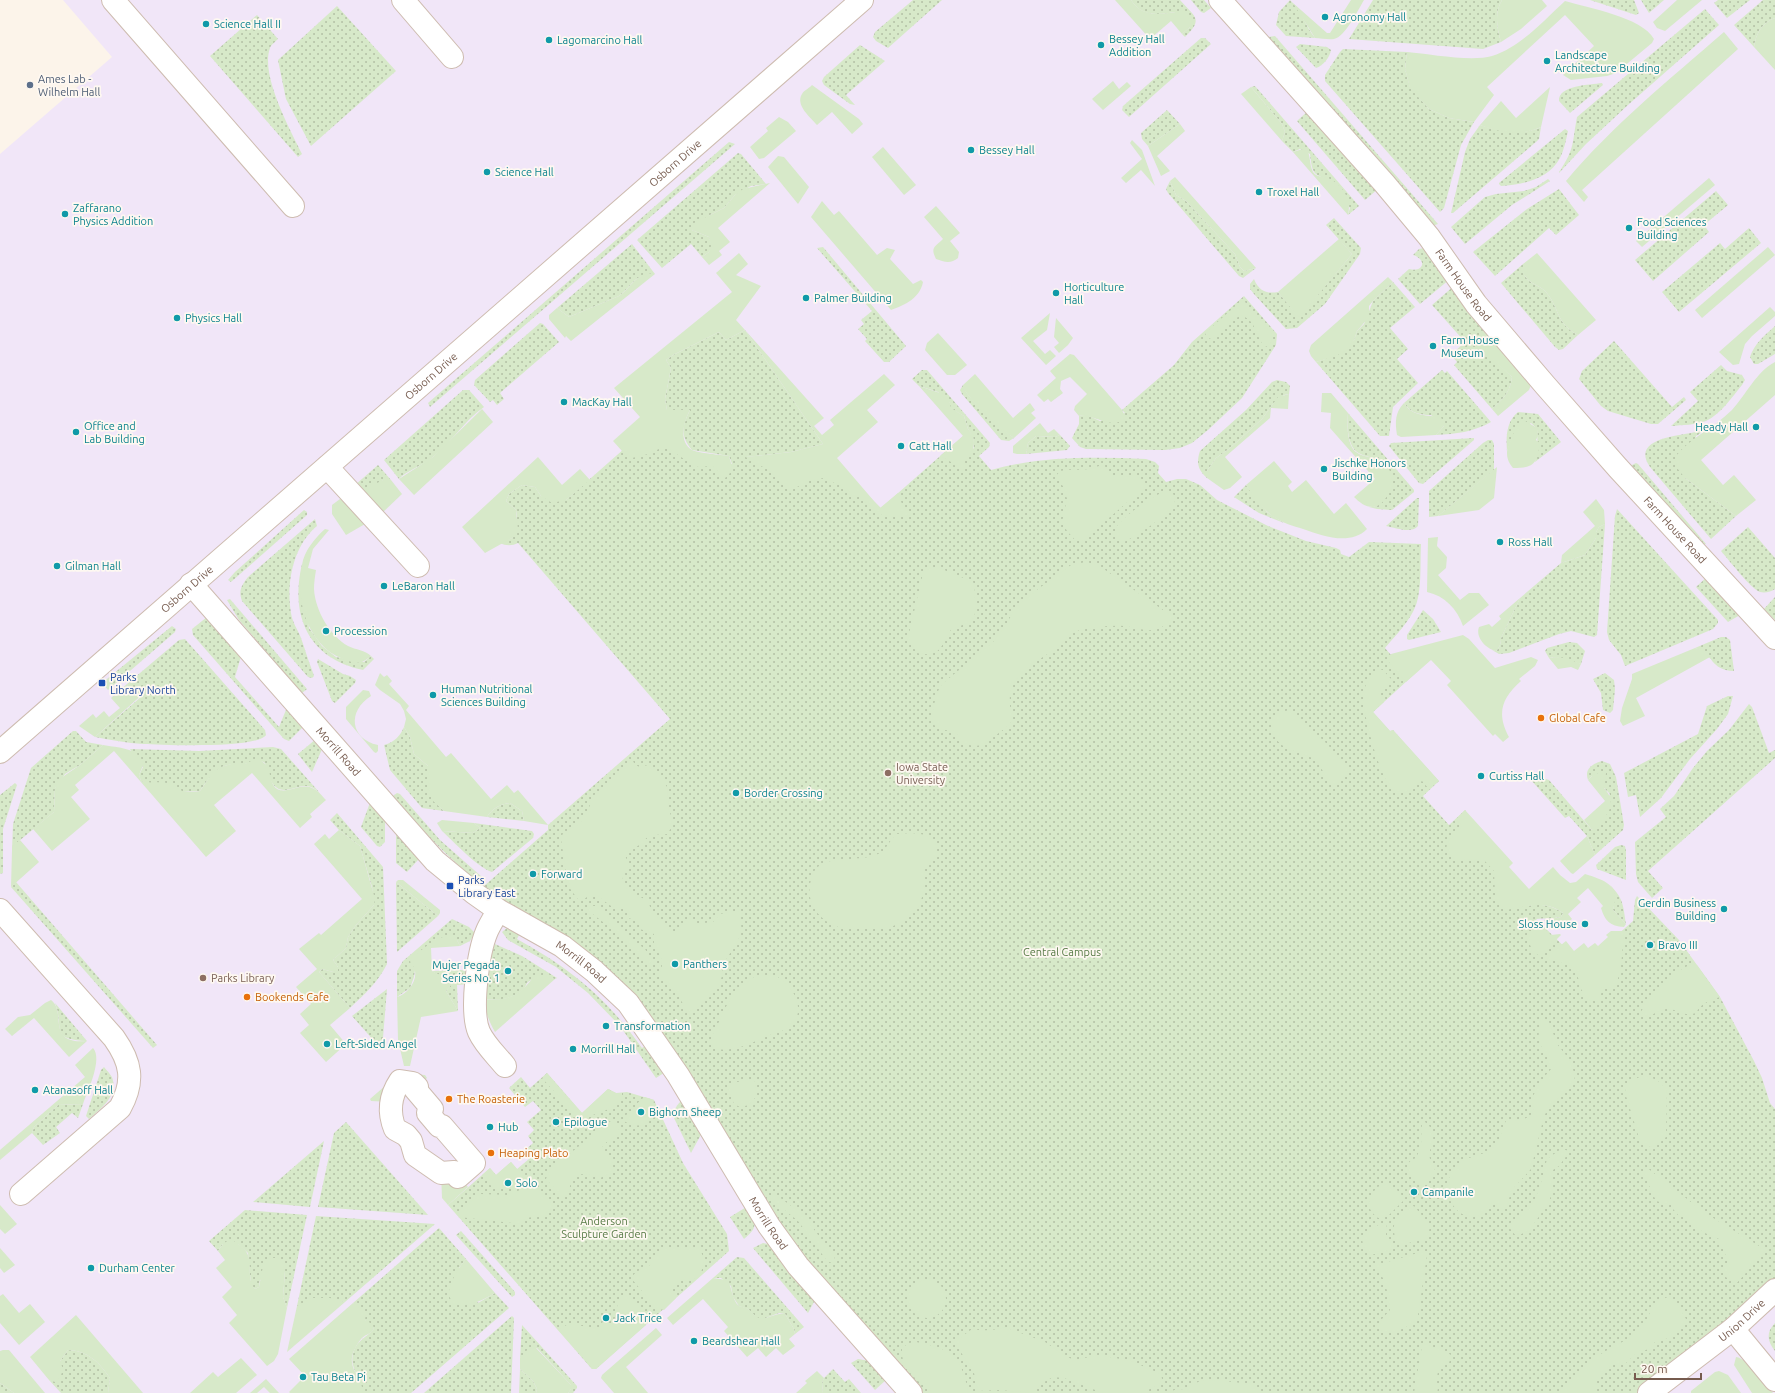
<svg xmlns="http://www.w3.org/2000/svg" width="1775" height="1393" font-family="Ubuntu,sans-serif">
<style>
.education{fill:#f1e6f8}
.grass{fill:url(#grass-dots)}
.garden{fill:#d7e9c9}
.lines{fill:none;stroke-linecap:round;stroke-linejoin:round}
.minor-casing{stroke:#cebcb0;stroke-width:24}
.minor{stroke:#fff;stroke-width:22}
.culture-dot{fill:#0f9aa8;stroke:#fef8f1;stroke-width:1.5}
.service-dot{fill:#5c6f8a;stroke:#fef8f1;stroke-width:1.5}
.transit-dot{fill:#1a4fb4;stroke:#fef8f1;stroke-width:1.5}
.food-dot{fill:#e8710a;stroke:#fef8f1;stroke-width:1.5}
.education-dot{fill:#8d6e63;stroke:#fef8f1;stroke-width:1.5}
.labels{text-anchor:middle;stroke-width:3.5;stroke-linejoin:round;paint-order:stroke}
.culture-label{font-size:11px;fill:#0d838f;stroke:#fef8f1;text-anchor:start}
.service-label{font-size:11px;fill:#4e5e75;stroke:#fef8f1;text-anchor:start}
.street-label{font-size:11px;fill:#765b4e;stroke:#fef8f1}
.transit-label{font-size:11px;fill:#164399;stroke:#fef8f1;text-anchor:start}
.food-label{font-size:11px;fill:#c56008;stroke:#fef8f1;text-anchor:start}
.education-label{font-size:11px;fill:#785e54;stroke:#fef8f1;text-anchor:start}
.park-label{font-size:11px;fill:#577b46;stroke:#fef8f1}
</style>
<defs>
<pattern id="grass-dots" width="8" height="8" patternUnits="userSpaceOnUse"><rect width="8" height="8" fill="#d7e9c9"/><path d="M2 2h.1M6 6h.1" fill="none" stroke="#b3c0a5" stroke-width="1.8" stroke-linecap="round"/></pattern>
</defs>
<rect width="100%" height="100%" fill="#fcf4ea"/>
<polygon class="education" points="63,0 1775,0 1775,1393 0,1393 0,154 112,57"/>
<g class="grass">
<polygon points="913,0 942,0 888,48 876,41 873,37 875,32"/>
<path d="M 1131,0 L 1180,0 C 1195,17 1204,19 1185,37 L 1182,34 L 1190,27 L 1175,12 C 1157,15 1142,17 1131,0 Z"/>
<polygon points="1191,0 1204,0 1211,8 1204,13 1201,12"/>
<path d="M 1290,0 C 1302,11 1305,26 1315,38 L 1286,36 L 1276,25 L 1279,12 Z"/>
<path d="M 1373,0 L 1502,0 C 1494,13 1497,28 1501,42 L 1483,49 L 1349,39 Z"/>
<polygon points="1590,0 1634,0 1639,13 1636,15"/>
<polygon points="1641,0 1664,0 1649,13"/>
<polygon points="1718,0 1750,0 1727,18 1714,3"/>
<path d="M 1763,0 L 1775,0 L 1775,18 C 1762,23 1756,33 1754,47 L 1734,25 Z"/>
<polygon points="337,6 396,71 311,146 286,99 278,60"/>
<path d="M 1705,9 L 1719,25 L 1628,105 L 1586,144 L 1559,173 L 1559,172 C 1575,149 1572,143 1577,117 Z"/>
<path d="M 257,15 L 278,39 C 276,41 271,45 270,48 C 260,75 290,129 302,154 L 298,157 L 210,56 Z"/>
<polygon points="1275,36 1438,224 1432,226 1268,37"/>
<polygon points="1201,38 1205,38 1211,44 1129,117 1122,110 1123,106"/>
<path d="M 1300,44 L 1327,47 L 1331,50 C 1330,57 1323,66 1316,68 L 1296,47 Z"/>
<polygon points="860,45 885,61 846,95 855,105 850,104 824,85 822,81 824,77"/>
<polygon points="1343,49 1407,52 1405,69 1410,87 1429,109 1449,118 1474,122 1461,145 1444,208 1440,212 1325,81 1325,75 1340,52"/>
<path d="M 1602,83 L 1603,85 L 1570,113 L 1559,101 C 1558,85 1590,85 1602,83 Z"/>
<path d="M 1255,86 L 1359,206 L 1348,215 L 1350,208 L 1329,179 C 1312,176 1312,170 1310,154 L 1300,149 L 1293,152 L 1282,141 L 1285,132 L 1282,124 L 1251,87 Z"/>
<polygon points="1167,110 1180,124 1148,146 1142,139 1141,133"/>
<polygon points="1309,110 1378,189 1365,200 1297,121"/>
<path d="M 1480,125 C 1498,131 1523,136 1541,127 L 1539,139 L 1536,142 L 1453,213 L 1451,213 L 1465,152 L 1470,139 Z"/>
<path d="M 1565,129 L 1568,131 C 1566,140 1564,150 1560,158 C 1549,179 1522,185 1501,186 L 1499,184 L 1499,183 Z"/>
<polygon points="729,142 735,144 430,407 428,403"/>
<polygon points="738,153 741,154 766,184 751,186 735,195 724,208 710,215 692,230 709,237 712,246 709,252 702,257 691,244 662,268 637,240"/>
<polygon points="1548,179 1550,181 1512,205 1465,244 1451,227 1485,197 1496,194 1524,191 1536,187"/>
<polygon points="1170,181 1176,195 1186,201 1235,254 1240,267 1244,271 1256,268 1243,278 1239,276 1168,193 1166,189"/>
<polygon points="1559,189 1579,215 1556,235 1549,228 1495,276 1473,252 1527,209"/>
<polygon points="1716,191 1728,205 1704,225 1709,232 1653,281 1635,260"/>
<path d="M 1334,218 L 1361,248 L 1360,254 L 1325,304 L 1297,328 L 1286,329 L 1254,294 L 1250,289 L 1250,284 L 1254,279 C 1259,291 1266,294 1278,292 L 1299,317 L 1352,254 L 1326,225 Z"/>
<polygon points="1749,228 1761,243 1679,312 1662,292 1720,243 1725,249"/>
<path d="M 632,244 L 655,274 C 635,273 633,285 619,296 L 569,317 L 557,308 Z"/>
<polygon points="823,247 906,346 889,362 884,362 865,341 867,339 858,329 864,324 861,320 872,311 817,248"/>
<path d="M 1429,247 L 1450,279 L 1420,304 L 1398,279 L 1409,269 C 1423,273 1428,260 1413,255 L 1419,249 Z"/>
<path d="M 1523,264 C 1523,268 1523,273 1525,276 C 1530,284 1539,285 1545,291 C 1560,307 1555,323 1578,335 L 1563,349 L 1559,350 L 1555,347 L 1501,283 Z"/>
<polygon points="1393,282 1415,307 1390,328 1408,349 1397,359 1418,383 1393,407 1389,436 1380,436 1316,362 1325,359 1354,340 1357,331 1364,324 1373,301"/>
<path d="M 1455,285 L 1486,326 L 1489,355 L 1512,377 C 1510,393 1503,399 1492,409 L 1454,365 L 1457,362 L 1451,355 L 1465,342 L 1432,305 Z"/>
<polygon points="1244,296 1277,334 1276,345 1242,398 1208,430 1192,443 1180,448 1165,450 1086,449 1080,447 1072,438 1079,424 1079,416 1087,415 1100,421 1125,413 1122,410 1174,365 1192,342"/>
<polygon points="540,323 543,324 559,342 500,393 504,399 497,405 493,400 490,402 474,385 475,380"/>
<path d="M 1775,326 L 1775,354 L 1758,364 L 1754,364 L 1750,357 C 1754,344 1765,335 1775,326 Z"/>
<path d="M 745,330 L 823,444 L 791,452 L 746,457 L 826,455 L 881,508 L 963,436 L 974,449 L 973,436 L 968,429 L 964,416 L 950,408 L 950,403 L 938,392 L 919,386 L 912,379 L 922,370 L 927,370 L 990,443 L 989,447 L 979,456 L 991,470 C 1041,456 1094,457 1146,459 L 1155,462 L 1159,466 L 1158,473 L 1166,482 L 1177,479 L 1186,479 L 1200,485 L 1217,500 L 1268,526 L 1306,541 L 1336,548 L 1340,550 L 1341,554 L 1349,557 L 1369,542 L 1421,544 C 1420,562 1422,589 1416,605 C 1410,621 1396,635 1385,648 L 1391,655 L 1431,659 L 1373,712 L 1390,731 L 1393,730 L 1439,781 L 1423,796 L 1449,825 L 1465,810 L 1527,906 C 1540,903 1552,905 1563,913 L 1561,917 C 1552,919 1544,918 1536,919 L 1583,965 L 1633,921 L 1635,900 L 1637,896 L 1679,940 L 1720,997 L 1754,1061 L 1762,1078 L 1770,1103 L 1775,1109 L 1775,1290 L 1649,1393 L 911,1393 L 836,1310 L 628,1003 L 474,893 L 484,886 L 548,830 L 548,825 L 670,719 L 518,543 C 512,546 506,546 500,543 L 512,538 L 517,517 L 516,510 L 506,501 L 509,494 L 522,485 L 535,487 L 541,496 L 566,500 L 650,426 L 690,456 L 732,464 L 729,456 L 692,450 C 680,436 682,426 690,410 L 667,410 L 665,399 L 671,368 L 666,360 L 673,355 L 719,332 L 726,340 Z"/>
<polygon points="1614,341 1672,407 1684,397 1686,400 1658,424 1651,424 1608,411 1601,406 1579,379 1582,371"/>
<path d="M 1721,365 L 1727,371 L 1742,375 L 1745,380 L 1742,385 C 1732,397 1721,414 1706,421 C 1695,425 1683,425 1671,426 L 1698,401 L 1690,392 Z"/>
<path d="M 1442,370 L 1445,373 L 1447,371 L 1491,422 C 1473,432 1456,434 1436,435 L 1444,426 L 1431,415 C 1420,415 1410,413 1404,403 Z"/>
<path d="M 1277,380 L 1286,382 L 1290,386 L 1289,394 L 1284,395 L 1273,404 L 1262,419 L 1229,449 L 1216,458 L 1207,471 L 1207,478 C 1198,470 1196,463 1200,451 L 1246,410 L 1272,382 Z"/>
<path d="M 963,385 C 963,395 1004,431 1014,438 L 1009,441 L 1001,440 L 962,394 L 960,390 Z"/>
<path d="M 463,390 L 469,390 L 484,407 C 464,421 452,442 433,457 C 424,465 406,471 399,479 L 384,460 Z"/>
<path d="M 1518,412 L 1538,414 L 1561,442 L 1535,462 C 1537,457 1538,435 1537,430 C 1536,427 1533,425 1531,423 L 1512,438 L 1507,451 C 1506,437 1506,422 1518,412 Z"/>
<path d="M 1348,413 L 1414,490 L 1414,492 L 1392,510 L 1377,509 L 1369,507 L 1375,507 L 1378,459 C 1371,457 1362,456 1357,452 C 1347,445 1347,423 1348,413 Z"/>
<path d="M 1711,427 L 1696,436 L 1685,478 L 1736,516 L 1711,539 L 1650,467 C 1630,438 1679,436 1696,432 C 1701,431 1706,429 1711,427 Z"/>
<polygon points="1060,435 1070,446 1067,450 1026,454 1028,443 1036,436 1055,437"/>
<polygon points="1474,438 1474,440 1423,484 1419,483 1389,446 1391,443"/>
<polygon points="1488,440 1492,440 1494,444 1494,470 1438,516 1429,517 1429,491 1483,443"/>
<polygon points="1636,463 1638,464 1706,544 1700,545 1628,467"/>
<polygon points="378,465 391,480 383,480 363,496 355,485"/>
<polygon points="1246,485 1267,512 1284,523 1259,513 1234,497"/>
<path d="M 1417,498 L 1419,498 L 1418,526 C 1411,534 1396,528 1386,526 Z"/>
<polygon points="1617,509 1718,620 1718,623 1713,629 1625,666 1621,655 1609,640 1607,632 1615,516"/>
<polygon points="304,510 307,512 307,515 231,582 228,580 235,572"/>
<path d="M 315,519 L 317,526 C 293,546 286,583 291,613 C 292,622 298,630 301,638 C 305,649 308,660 312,670 L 314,676 L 312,678 L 308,677 L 242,601 C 238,590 242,585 248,577 Z"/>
<path d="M 1605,524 L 1597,635 L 1594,637 L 1571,631 L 1559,634 L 1509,653 L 1499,654 L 1492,650 L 1496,651 C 1500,647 1501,643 1501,638 L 1520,598 L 1561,563 L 1585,555 L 1596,538 L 1596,532 L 1599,527 Z"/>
<path d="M 1748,527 L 1775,558 L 1775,589 C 1771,592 1765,593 1760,592 C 1750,588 1729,560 1721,551 Z"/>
<path d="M 302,564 L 309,628 L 322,646 L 336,657 L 364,662 L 371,656 L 374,659 L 363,670 C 308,658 290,616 302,564 Z"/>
<polygon points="1708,576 1740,615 1728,622 1696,587"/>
<polygon points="1775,597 1775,620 1764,609"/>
<polygon points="230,599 307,689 302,693 239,620 227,600"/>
<polygon points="1423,610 1433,619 1441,632 1409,640 1407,639 1407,635"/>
<polygon points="207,617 242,653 235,677 279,727 288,705 305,725 289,741 284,739 193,635 192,629"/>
<polygon points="172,626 176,629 175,632 108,690 102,683"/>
<path d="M 1721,637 L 1726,637 L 1730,640 L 1734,671 C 1709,670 1715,654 1695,648 Z"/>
<path d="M 185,639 L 265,730 L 266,735 C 257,749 163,745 143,744 C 127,743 111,740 95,737 L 142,696 L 136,690 L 129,690 L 127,684 L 179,640 Z"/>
<polygon points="1569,642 1577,643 1585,651 1581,664 1556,657 1549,658 1545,651 1547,648"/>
<polygon points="318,659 343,674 350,676 356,680 355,683 335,703 332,701 317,662"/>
<polygon points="1605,673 1614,680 1615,689 1613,710 1610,713 1603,710 1601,693 1593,679"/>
<polygon points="1728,696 1733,696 1728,714 1717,729 1690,759 1661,798 1640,817 1636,795 1628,797 1624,773 1698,734 1707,706"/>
<polygon points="1749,704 1752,707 1769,753 1775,750 1775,758 1648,871 1663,888 1652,898 1638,882 1636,874 1635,842 1666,817 1660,809 1674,796 1693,768 1707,751 1729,730"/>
<path d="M 404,727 L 410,737 L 414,754 L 428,766 L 432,799 L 444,811 L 422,808 L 390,770 L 384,745 C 395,742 400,736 404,727 Z"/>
<polygon points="73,731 76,731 86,742 103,745 80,765 65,774 55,788 54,812 13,846 12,850 13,824 31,768"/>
<polygon points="316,739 323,747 312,772 298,754"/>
<path d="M 273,747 L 281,749 L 319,792 C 317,791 314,788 311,787 C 298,782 281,800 271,781 C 268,776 267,768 265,763 C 256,758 254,762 245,764 C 241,764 237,764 233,764 C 216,766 209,778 200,791 L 182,792 L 166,783 L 149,784 L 141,781 L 139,775 L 143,767 L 130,749 L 199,751 Z"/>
<path d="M 1602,761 L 1610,764 L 1616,777 L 1624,825 L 1623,830 L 1595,855 L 1587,836 L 1569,816 L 1565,818 L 1530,779 L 1537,776 L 1549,780 L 1592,830 L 1610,794 L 1592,776 L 1588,780 C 1584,769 1592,764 1602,761 Z"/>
<polygon points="15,783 17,785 15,791 3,829 3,873 0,874 0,795"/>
<path d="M 397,793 L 400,794 L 440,840 L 482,877 L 480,883 C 447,858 421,828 393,796 Z"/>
<polygon points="371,800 385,817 385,842 380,847 377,846 361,827"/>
<path d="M 510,803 L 522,811 L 524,821 L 487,817 C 492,808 501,804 510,803 Z"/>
<path d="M 337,813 L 383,867 L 387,964 C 378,982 365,994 350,1008 L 319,972 L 322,969 L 333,972 L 338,967 L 333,960 L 346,948 L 348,937 L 356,925 L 374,905 L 372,887 L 360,846 L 339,830 L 330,820 Z"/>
<path d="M 474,823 L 532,831 L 534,834 L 533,838 L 492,872 C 478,868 453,841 442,831 L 473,833 L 480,828 Z"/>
<polygon points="396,829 422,858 420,861 418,860 407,872 396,863"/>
<polygon points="1621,845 1625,846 1626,851 1626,880 1597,869 1596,865 1615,847"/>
<polygon points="16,882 157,1045 153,1048 11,887"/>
<polygon points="396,882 438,916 397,952"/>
<path d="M 1610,885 C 1624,899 1623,906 1626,924 L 1613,910 C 1614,900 1617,895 1610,885 Z"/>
<polygon points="452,919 469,927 475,933 470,941 460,946 457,940 436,939 415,970 414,977 410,988 397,997 397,971 403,961"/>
<path d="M 512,926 L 521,931 L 517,939 C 571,969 606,997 642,1048 L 649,1043 L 667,1071 L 656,1078 L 620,1026 L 588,993 L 556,967 L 508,940 L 502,932 L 507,928 Z"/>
<path d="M 495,944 L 522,956 L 557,978 L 555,979 C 547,977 536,976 528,982 C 526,984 525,988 523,990 C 512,999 498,1001 484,999 L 492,951 Z"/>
<polygon points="462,970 467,972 470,984 457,985 458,1011 446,991 454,981 450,975 440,976 432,971"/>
<polygon points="387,989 382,1050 352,1016"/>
<path d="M 55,1003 L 87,1041 C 48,1039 65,1029 55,1003 Z"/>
<path d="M 104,1067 C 107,1071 113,1076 113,1081 C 117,1097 99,1110 89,1119 L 86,1116 L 101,1070 Z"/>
<polygon points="547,1073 582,1113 608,1089 616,1093 627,1092 654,1100 683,1163 727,1234 729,1251 596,1369 592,1369 448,1205 490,1168 496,1175 511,1162 517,1169 529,1159 523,1152 533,1143 528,1136 534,1130 527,1122 541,1110 533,1101 525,1107 509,1088 521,1077 530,1088"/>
<path d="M 683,1099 L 703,1131 L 691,1153 L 674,1118 C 673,1109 677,1105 683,1099 Z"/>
<polygon points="83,1104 78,1118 72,1113 56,1127 60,1133 43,1145 32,1133 34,1127 58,1105"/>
<polygon points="346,1122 428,1215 318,1207 334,1133"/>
<polygon points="324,1141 310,1207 253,1202"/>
<path d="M 748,1206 C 756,1222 759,1227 744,1239 L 730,1217 Z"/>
<polygon points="245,1210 307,1215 287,1308 283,1297 285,1271 260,1280 259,1287 255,1289 251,1285 248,1253 238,1244 223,1244 218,1251 209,1241"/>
<polygon points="316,1216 435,1224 345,1302 321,1298 297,1306"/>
<path d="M 439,1228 L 466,1259 L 459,1268 L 478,1303 L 495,1293 L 509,1308 L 411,1393 L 362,1393 C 362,1375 346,1368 355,1348 C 360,1338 372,1334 374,1328 L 365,1320 L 365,1316 L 353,1303 Z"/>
<polygon points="461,1231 515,1292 515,1295 512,1297 456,1235"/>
<polygon points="763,1243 772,1245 812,1295 814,1302 808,1313 753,1248"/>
<polygon points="737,1257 744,1258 804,1327 795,1334 794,1329 785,1314 779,1313 763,1319 757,1318 748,1309 739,1306 733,1297 731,1286 721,1278 713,1278"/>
<polygon points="512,1316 514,1318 511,1393 424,1393"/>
<path d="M 1775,1323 L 1775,1351 C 1767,1341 1766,1332 1775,1323 Z"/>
<polygon points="522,1325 577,1386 577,1388 573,1393 568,1393 571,1389 571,1385 537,1348 520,1358"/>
<path d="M 68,1350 C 88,1351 99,1362 110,1378 L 108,1393 L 61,1393 L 49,1380 L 55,1381 L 60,1361 Z"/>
<polygon points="858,1359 870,1361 886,1380 875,1390 851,1363"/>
<polygon points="520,1369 533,1381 537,1389 536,1393 519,1393"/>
<polygon points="833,1369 845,1382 849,1379 861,1393 823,1393 822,1383 824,1378"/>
<polygon points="0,1383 14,1393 0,1393"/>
</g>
<g class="garden">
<path d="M 1115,0 L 1131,0 C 1144,20 1164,13 1184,11 L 1190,17 L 1192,23 L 1190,27 L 1182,34 L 1171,21 L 1150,39 Z"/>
<path d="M 1351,0 L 1364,0 C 1358,10 1345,37 1334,39 C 1328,40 1321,38 1315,38 L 1293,3 L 1327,33 L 1330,33 Z"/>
<path d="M 1502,0 L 1542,0 L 1547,6 L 1521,29 L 1501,42 C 1497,28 1494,13 1502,0 Z"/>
<polygon points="1677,0 1702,0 1665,31 1657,28 1653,22"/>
<path d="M 1565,1 C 1588,8 1642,17 1654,39 L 1652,43 L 1616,73 L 1607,76 L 1571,80 L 1563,75 L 1594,46 L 1565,15 L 1487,87 L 1494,95 L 1474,122 L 1449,118 L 1429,109 L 1410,88 L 1405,69 L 1407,52 C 1430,54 1471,62 1492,56 C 1521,47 1544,20 1565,1 Z"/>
<path d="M 1775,18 L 1775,70 L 1754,47 C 1756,33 1762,23 1775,18 Z"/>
<path d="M 1724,32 L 1738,49 L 1582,190 L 1588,197 L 1584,202 L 1566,181 C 1612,126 1670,79 1724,32 Z"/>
<polygon points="1113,81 1119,89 1127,82 1131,86 1103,110 1092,99"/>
<path d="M 812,85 L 859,119 L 863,124 L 852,134 L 832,112 L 817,125 C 810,117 795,105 802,94 C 804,90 810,88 812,85 Z"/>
<polygon points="1251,87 1282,124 1285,132 1282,141 1241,94"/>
<path d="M 1550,87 L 1541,127 C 1520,137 1500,132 1480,125 L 1501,101 L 1516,118 Z"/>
<polygon points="779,117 788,122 796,131 764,158 759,159 750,147 768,131 766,128"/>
<polygon points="1180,124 1185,131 1157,156 1170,171 1161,176 1148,146"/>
<polygon points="1132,140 1142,150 1155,186 1141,170 1126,183 1121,178 1142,159 1130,143"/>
<polygon points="883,147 916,185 904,195 872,157"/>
<path d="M 1306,148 C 1311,155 1309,164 1313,172 C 1317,178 1324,176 1330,179 C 1343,185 1352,201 1348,215 L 1293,152 Z"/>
<polygon points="778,156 784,157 809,187 798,204 768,167"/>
<polygon points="1175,177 1256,268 1244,271 1240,267 1235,254 1186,201 1176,195 1170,181"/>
<polygon points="1709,178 1715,185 1642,247 1636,241"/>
<polygon points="770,183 718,228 730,242 719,251 722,255 709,265 702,257 709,252 711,246 709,237 692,230 694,223 724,208 735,195 743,189"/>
<path d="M 822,201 L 834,215 L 839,211 L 877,255 L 887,248 L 895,250 L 890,259 L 913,284 L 921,280 L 923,282 C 920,298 905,305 891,310 L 811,217 Z"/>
<path d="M 936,206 L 960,233 L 950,241 L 959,252 L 958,258 C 951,264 944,262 936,259 C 930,247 935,247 943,239 L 924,217 Z"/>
<polygon points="1339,239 1352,254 1299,318 1278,292"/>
<polygon points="1768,247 1775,255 1702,318 1695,310"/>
<path d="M 739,253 L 748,264 L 736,275 L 761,286 L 736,320 L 745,330 L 822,416 L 824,418 L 814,426 L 822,435 L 834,425 L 830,420 L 884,374 L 895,385 L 867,410 L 878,422 L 837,458 L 880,508 L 898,493 L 903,507 L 910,514 L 908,517 L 888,517 L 879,514 L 860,497 L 852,495 L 847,489 L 824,478 L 811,480 L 795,488 L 785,487 C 778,480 772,471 763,467 C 756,463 751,462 746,457 L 791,452 L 823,444 L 745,330 L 726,340 L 719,332 L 673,355 L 666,360 L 671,368 L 665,399 L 667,410 L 690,410 C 684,421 678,442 692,450 C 697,453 722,455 729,456 L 733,470 L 725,478 L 720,477 L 716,468 L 711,466 L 698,467 L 690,463 L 669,449 L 659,449 L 648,454 L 632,458 L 622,451 L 613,441 L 640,417 L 614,388 L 732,292 L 716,273 Z"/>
<path d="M 1537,253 L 1596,320 L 1578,335 C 1555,323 1560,307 1545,291 C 1539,285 1530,284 1525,276 C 1522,273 1523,268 1523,264 Z"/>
<path d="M 646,273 L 655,274 L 571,341 L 566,336 L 565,338 L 549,319 L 549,315 L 557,308 L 569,317 L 619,296 C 630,288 633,279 646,273 Z"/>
<polygon points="1388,277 1393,282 1373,301 1369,306 1369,317 1357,331 1354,340 1347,350 1336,356 1316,362 1311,356 1309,351 1311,345"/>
<path d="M 1241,301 L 1245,302 L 1271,333 L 1272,340 L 1270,345 L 1265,347 C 1254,335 1258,321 1240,315 L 1217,336 L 1211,339 L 1207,337 L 1205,333 Z"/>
<polygon points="1770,307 1775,312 1775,316 1752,336 1745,344 1739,364 1733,365 1719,352"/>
<polygon points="1050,313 1047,330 1033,341 1045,354 1050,350 1056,356 1046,365 1021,338"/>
<polygon points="1056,318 1073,338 1068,345 1059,353 1054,347 1059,343 1054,337"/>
<path d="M 1486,326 L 1531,385 L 1529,390 L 1498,416 L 1492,409 C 1503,399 1510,393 1512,377 L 1480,348 L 1479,338 Z"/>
<polygon points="938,333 967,365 955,375 947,375 925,350 927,343"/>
<path d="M 1070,354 L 1074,355 L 1122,410 L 1126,418 C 1111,431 1095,414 1079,416 L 1074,410 L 1075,406 L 1087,394 L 1070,377 L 1061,381 L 1060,389 L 1063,393 L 1051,402 L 1048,399 L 1044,402 L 1037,395 L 1056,378 L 1050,371 Z"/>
<path d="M 1775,362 L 1775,395 L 1701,460 L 1723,485 L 1734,475 L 1756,500 L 1736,516 L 1685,478 L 1677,468 L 1675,457 C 1691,437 1714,428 1732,410 C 1746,395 1756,372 1775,362 Z"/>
<path d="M 975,374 L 1013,418 L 1030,403 L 1035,410 L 1031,413 L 1036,418 L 1014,438 C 996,426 975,406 963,388 L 963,385 Z"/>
<polygon points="919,386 946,395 950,403 951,408 964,416 968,429 973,435 974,443 973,450 964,462 966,467 960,470 951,462 940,456 963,436"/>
<path d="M 1322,393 L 1331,393 L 1348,413 C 1347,423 1347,440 1353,449 C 1363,462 1384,451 1392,476 C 1394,483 1392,491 1387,496 C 1384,501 1379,507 1373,507 C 1365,507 1359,502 1354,497 L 1375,479 L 1330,428 L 1331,413 L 1321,412 Z"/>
<polygon points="1289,394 1288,409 1271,408 1270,418 1225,457 1242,477 1230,488 1224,490 1207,478 1207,471 1216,458 1229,449 1262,419 1278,397"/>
<path d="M 1404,403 C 1412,417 1428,415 1441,417 L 1444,426 L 1436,435 L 1401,437 L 1397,435 C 1395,422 1395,412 1404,403 Z"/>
<polygon points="482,409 493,422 414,495 399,479 433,457"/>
<path d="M 1522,419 L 1537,428 L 1538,436 L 1536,440 L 1540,443 C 1537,464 1534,468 1513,468 C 1509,463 1507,459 1507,453 C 1507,447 1517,423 1522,419 Z"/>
<polygon points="1040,423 1048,433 1054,429 1060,435 1055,437 1036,436 1028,443 1026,454 1017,454 1013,453 1013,446"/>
<polygon points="538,457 562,485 580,469 590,480 566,500 552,503 541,496 535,487 522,485 509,494 506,501 516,510 518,530 512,538 485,553 462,527"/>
<path d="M 1274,461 L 1292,482 L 1288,486 L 1292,492 L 1306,480 L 1334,514 L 1346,503 L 1367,529 C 1350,546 1323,536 1303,529 C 1293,526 1283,523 1274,517 C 1263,510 1253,496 1246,485 Z"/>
<path d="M 1099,466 L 1106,467 C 1108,470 1110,474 1113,475 C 1124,483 1142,465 1144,488 L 1082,541 L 1076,541 L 1067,531 L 1062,522 L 1067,499 L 1064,488 L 1056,476 L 1060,471 C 1073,468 1085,472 1099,466 Z"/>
<polygon points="1497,467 1494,498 1479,510 1438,516"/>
<polygon points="383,480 391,480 402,494 380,515 363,496 371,486"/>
<path d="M 1165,492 L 1170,492 L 1174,495 L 1175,503 C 1161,520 1143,532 1124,542 L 1114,535 C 1115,532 1116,528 1117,526 C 1124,516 1154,494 1165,492 Z"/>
<polygon points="340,499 347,502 365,524 346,535 332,514 332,505"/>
<polygon points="1596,499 1604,510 1605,524 1599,527 1596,532 1596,538 1585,555 1561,563 1562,555 1595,526 1583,512"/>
<path d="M 325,529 L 329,530 L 313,549 L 308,568 L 316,570 C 315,576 314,583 314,589 C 315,610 330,636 348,646 C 356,650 365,650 371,656 C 360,665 356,664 343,659 C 307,645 295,600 302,565 C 304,551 315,538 325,529 Z"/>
<path d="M 1438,537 L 1437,546 L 1447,557 L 1446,568 L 1438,575 L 1460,600 L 1469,593 L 1479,593 L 1489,605 L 1463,626 C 1457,609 1445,596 1427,592 L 1428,538 Z"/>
<path d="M 1086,562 L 1098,565 L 1173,617 C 1156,637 1146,629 1124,626 C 1110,625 1095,627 1081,630 C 1068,632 1062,645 1052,651 C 1032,665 1007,676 1010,705 C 1010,711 1013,715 1013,720 L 1008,726 L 983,745 L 974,746 L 965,744 L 954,731 C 943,730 936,729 930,720 C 935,707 934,695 942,684 L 993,642 L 1006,625 L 1015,608 L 1038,589 L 1071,565 Z"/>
<path d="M 937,567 L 973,582 C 976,588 974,591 975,598 C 977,621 973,623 952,628 C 941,646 941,658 917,653 L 912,645 L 907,642 L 924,569 Z"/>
<path d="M 1520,598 L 1501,638 C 1501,643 1500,647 1496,651 C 1486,649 1475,637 1479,627 L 1489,624 L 1492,627 L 1501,619 L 1499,616 Z"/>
<path d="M 1463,635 L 1469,639 L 1495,668 L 1531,657 L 1538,660 L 1535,666 L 1519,679 L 1521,681 C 1502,698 1496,713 1509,737 L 1503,742 L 1495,734 L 1493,736 L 1447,685 L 1451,681 L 1431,660 L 1406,682 L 1388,661 L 1391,654 Z"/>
<polygon points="1695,648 1702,650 1710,657 1636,698 1645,716 1623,726 1620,721 1622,708 1632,679 1632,674"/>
<polygon points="1556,657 1566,658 1581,664 1578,670 1571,667 1558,669 1549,658"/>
<path d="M 1378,669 L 1383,670 L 1392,680 L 1378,693 L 1384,702 L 1373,712 L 1390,731 L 1393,730 L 1439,781 L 1429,789 L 1422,781 C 1415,786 1406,795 1397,793 C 1382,790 1362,711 1363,695 C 1364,685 1371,676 1378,669 Z"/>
<path d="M 380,673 L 384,677 L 387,675 L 392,681 L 389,684 L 409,706 L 406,710 L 446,757 L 451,753 L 491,799 L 507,785 L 514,793 L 518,790 L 548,825 L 524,821 L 522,811 L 510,803 C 501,804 492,808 487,817 L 444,811 L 432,800 L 428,787 L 428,766 L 414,754 L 410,737 L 404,727 L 406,719 L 404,711 L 400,704 L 380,690 L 375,685 Z"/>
<polygon points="127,684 129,690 133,691 140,686 144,688 146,691 95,737 79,726 93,714 96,718 104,711 109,717 120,708 111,698"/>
<path d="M 363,690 L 369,691 L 371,696 C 347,711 350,739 378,745 L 378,751 L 376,753 L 374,752 L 346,719 L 346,707 Z"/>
<path d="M 1291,710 L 1327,744 L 1349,769 L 1340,783 L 1331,785 C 1327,779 1320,765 1316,761 C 1312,757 1307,756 1302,754 C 1280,746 1276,745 1270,720 L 1279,712 Z"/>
<path d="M 103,745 C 119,748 136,747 144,763 L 139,775 L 141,781 C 150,784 158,781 167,783 C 184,790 178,794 200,791 L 213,772 L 221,767 L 231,764 L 245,764 L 255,759 L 259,759 L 269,767 C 272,809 296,780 312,788 C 318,790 322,796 326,800 L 310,814 L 312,817 L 300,828 L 252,773 L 214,805 L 236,831 L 206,857 L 114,751 L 75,785 L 79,790 L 71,797 L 90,819 L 52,851 L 33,829 L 54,812 L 55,788 L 58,780 L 80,765 Z"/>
<path d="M 633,761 L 635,765 L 640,767 L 648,765 L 663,780 L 667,787 L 669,810 L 674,824 L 667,834 C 658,836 648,832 643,843 L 625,853 C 625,857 627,859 628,862 C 629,868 624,872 623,877 C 620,890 640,896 648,901 L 653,915 L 663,922 L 671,932 L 677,933 L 681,929 L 686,919 L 691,920 L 696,924 L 713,922 L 720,914 L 734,911 L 739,912 C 746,940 735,942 724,964 C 722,968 723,974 721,979 C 715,996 703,1004 687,1013 C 681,997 671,986 660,974 C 664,963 662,956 654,947 L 654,934 L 640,929 L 640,921 L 628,918 L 629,909 L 611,906 L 596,895 L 587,897 L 580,902 L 568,886 L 561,839 L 563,833 L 579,824 L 588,812 L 592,797 Z"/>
<path d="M 1602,771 L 1606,773 L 1604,788 C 1620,805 1605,818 1592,830 L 1584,820 L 1605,801 L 1588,780 L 1592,776 Z"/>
<path d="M 1465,810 L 1513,863 L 1509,867 L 1529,889 L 1553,867 L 1560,875 L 1570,883 L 1576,882 L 1585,874 C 1598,878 1619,884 1615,901 C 1615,904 1613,907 1613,910 L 1626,924 L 1624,927 C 1610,926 1605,921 1601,908 L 1603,906 L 1588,888 L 1577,898 L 1581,902 L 1568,914 L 1572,919 L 1560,929 L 1550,926 L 1544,920 L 1561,917 L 1563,913 C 1544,899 1527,907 1506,910 L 1499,904 L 1495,895 L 1494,871 L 1483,859 C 1468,858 1456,865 1446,851 L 1447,843 L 1462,826 L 1456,819 Z"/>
<polygon points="442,820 474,823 480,828 473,833 442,831 437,823"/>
<polygon points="339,830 360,846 375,899 374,905 356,925 348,937 346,948 333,960 338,967 338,971 333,972 322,969 319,972 350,1008 330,1025 346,1044 326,1062 300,1033 309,1025 300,1014 311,1004 296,987 317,969 299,949 319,933 321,935 362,899 314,844 325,834 329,839"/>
<path d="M 912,833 L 927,835 L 935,841 L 937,853 L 933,859 L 925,866 C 924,880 925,895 918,907 C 916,911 912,913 909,916 C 891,931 884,928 861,928 C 855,928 849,929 843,928 C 823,925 806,905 810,885 C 811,878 813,870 819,866 C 836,854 865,864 883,851 C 887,847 891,839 896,834 Z"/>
<polygon points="1587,836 1595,855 1573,874 1571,873 1560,861"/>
<polygon points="20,840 39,862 11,887 12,850 12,846"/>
<polygon points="398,880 403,880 440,910 440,913 438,916 396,882"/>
<polygon points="589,906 595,906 604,911 627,936 645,949 652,960 650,965 608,926 585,908"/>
<polygon points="1540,923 1551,935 1560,934 1561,935 1540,956 1533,952 1527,938 1530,932"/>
<polygon points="1611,931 1622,931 1624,934 1621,965 1616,988 1602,987 1600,1002 1588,1000 1581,989 1576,970 1572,966 1545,958 1566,941 1574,951 1584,943 1588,948 1595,943 1598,946 1608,937 1606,935"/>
<path d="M 450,935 L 457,940 L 460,946 L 431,948 L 432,971 C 441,977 446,973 455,976 L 456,979 L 446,991 L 458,1011 L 421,1017 L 410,1066 L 404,1066 L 398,1040 L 397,997 C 407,994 417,982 415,971 C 415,968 412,965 410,962 L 412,957 L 436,939 Z"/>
<path d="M 1691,964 L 1697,965 L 1720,997 C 1710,1000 1701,1003 1696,1013 C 1683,1017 1678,1009 1667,1009 C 1660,1009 1654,1015 1646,1017 L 1641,1012 L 1647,1000 L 1654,995 L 1660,988 L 1675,973 Z"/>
<path d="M 535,976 L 545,976 L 555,979 L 495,1032 C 489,1021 485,1012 484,999 C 497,1001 514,999 524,988 C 528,984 531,980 535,976 Z"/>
<path d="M 755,976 C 761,976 771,974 776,976 C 792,984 807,1009 792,1024 C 786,1031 778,1032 770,1035 C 751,1043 733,1054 712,1048 L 711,1037 C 720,1023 724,1005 736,992 C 741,986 749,981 755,976 Z"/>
<path d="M 51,1000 C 65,1011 51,1034 71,1040 C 76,1042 82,1041 87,1041 L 69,1057 L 34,1018 L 12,1036 L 5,1029 L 18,1017 L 30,1015 L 45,1003 Z"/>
<path d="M 1541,1019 L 1549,1022 L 1557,1044 L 1569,1059 L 1575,1075 L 1574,1083 L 1550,1106 L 1544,1116 L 1531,1169 L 1511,1191 L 1507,1207 L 1502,1209 L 1498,1208 L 1496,1203 L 1492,1203 L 1477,1217 C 1472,1216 1466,1216 1462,1214 C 1443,1202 1443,1174 1461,1162 C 1469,1156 1481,1156 1490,1150 C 1502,1142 1500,1131 1506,1121 C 1514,1121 1531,1121 1533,1110 C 1534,1102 1530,1102 1535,1092 C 1538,1084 1545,1076 1551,1069 L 1547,1064 C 1549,1055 1544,1053 1541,1046 C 1537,1038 1539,1027 1541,1019 Z"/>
<path d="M 93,1048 C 103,1059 88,1090 83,1104 L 58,1105 L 34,1127 L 32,1133 L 0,1160 L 0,1150 L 85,1077 L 75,1065 Z"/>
<polygon points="400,1073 425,1075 427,1078 417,1087 413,1083 391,1102 371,1101 370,1099"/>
<polygon points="547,1073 582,1113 608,1089 616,1093 622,1093 622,1099 609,1109 582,1119 577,1117 542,1078"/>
<path d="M 1643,1075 L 1657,1080 L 1667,1089 L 1666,1137 C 1656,1146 1650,1152 1640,1141 L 1626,1096 L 1625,1088 L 1632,1081 Z"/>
<polygon points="751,1079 756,1082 755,1098 749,1105 740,1107 734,1104 728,1088 733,1083"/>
<path d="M 645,1097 L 654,1100 C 653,1105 654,1112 652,1117 C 648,1128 632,1127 624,1121 L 624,1116 C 636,1111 635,1102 645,1097 Z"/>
<path d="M 612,1120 L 618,1126 L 620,1133 C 614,1138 605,1141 602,1148 L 613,1163 L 611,1173 L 600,1178 L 590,1175 L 579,1174 L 571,1182 L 568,1195 L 563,1198 L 546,1179 L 549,1170 Z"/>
<path d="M 1425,1122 C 1442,1136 1427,1146 1430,1159 C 1431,1163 1434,1168 1436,1172 L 1422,1184 L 1409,1171 L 1408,1164 L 1411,1160 L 1416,1158 C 1424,1143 1420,1139 1422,1125 Z"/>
<path d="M 1561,1149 L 1570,1151 L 1559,1166 L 1553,1170 L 1553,1189 L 1549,1202 L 1529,1231 L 1516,1236 L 1507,1225 C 1538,1208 1539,1190 1547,1159 Z"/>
<polygon points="511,1162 525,1178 514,1187 492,1187 482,1175 490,1168 496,1175"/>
<path d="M 1646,1167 L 1705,1213 L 1764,1249 L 1761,1256 L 1736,1284 L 1728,1279 L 1723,1274 L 1728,1261 L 1719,1239 C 1705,1234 1695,1228 1685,1216 L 1679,1216 L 1673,1209 L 1673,1205 L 1656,1201 L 1644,1174 L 1643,1170 Z"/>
<polygon points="454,1172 468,1187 448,1205 442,1198 441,1173"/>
<path d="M 1389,1184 L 1398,1191 L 1405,1199 L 1388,1216 L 1378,1218 C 1364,1207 1368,1200 1377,1187 Z"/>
<polygon points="532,1186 537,1187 553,1206 544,1216 525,1218 521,1224 459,1217 461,1210 480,1194 508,1195 527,1187"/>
<polygon points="772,1194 775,1194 794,1208 810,1224 835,1258 832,1263 827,1261 798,1221 771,1199"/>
<polygon points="0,1205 17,1224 5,1234 0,1229"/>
<path d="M 1410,1205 L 1412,1207 L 1414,1206 L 1430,1225 L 1428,1238 L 1401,1245 L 1396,1242 C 1391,1220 1395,1219 1410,1205 Z"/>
<path d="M 1387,1221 L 1386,1235 L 1392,1245 L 1390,1250 L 1371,1255 C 1351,1236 1370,1229 1387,1221 Z"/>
<path d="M 230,1239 C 236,1242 244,1247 247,1253 C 253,1264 246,1279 255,1289 L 259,1287 L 263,1266 L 269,1258 L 278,1258 L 283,1264 L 285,1271 L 283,1297 L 287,1308 L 278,1354 L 274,1361 L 267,1366 L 229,1323 L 237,1315 L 222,1297 L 232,1287 L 216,1268 L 225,1260 L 218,1251 L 223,1244 Z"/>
<path d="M 664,1247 L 698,1247 C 706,1257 704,1268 698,1278 L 687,1281 L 682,1279 L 670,1290 L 676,1298 L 664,1310 L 656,1308 L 631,1278 L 636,1272 L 650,1265 Z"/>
<polygon points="0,1248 15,1265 4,1273 0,1268"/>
<path d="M 1424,1251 L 1427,1255 L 1417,1322 C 1406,1326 1396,1334 1384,1333 L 1379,1327 L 1382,1319 L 1390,1310 C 1388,1295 1386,1276 1374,1266 Z"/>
<path d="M 466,1259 L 495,1293 C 479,1302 472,1306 453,1304 C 452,1302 450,1298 449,1295 C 448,1284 459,1267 466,1259 Z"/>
<path d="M 713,1278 L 727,1280 C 733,1288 731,1299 739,1306 C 742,1307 745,1307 748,1309 C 753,1312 755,1318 761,1318 C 769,1319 776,1312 785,1314 L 794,1329 L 795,1334 L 789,1339 L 795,1346 L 783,1355 L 776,1348 L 766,1357 L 758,1348 L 747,1357 L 724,1331 L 728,1327 L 703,1299 L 673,1325 L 667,1318 Z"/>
<circle cx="927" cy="1299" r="19"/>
<polygon points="3,1294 19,1313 30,1304 45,1322 19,1345 0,1323 0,1296"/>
<path d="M 627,1295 L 630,1296 L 647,1316 L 646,1325 L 596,1369 L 592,1369 L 559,1330 L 568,1324 L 597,1328 L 602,1326 L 602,1322 C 609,1328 616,1324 621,1318 L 617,1306 L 623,1297 Z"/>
<path d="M 1670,1296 L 1681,1310 L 1686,1319 L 1682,1328 L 1669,1338 L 1655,1342 L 1652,1347 L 1646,1350 L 1639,1351 L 1626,1363 L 1613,1365 L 1606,1369 L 1597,1381 L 1596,1387 L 1590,1393 L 1562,1393 C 1574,1377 1587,1362 1604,1352 C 1616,1345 1628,1340 1638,1331 C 1655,1316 1643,1307 1670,1296 Z"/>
<polygon points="312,1298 330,1298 345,1302 287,1352 297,1306"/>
<path d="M 353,1303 L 366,1312 L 365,1320 L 372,1324 L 374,1328 C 372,1334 366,1334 362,1338 C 358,1342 353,1351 352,1357 C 350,1372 364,1379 362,1393 L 290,1393 L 289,1392 L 305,1376 L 289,1359 Z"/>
<path d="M 76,1315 L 143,1393 L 108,1393 L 110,1378 C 99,1362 88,1351 68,1350 L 60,1361 L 63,1369 L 60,1378 L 55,1382 L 49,1380 L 30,1357 Z"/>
<path d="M 1005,1327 L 1045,1342 L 1067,1357 L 1075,1360 L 1099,1355 L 1131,1361 L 1161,1374 L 1162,1379 L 1159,1385 L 1141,1393 L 1103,1393 L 1064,1378 L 1053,1377 L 1044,1382 L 1032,1393 L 1000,1390 L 978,1391 L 974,1373 L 957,1346 L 956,1341 L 972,1329 C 984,1331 993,1331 1005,1327 Z"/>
<polygon points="656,1328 662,1335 626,1367 648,1393 614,1393 601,1378 602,1375"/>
<path d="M 916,1342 C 951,1349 960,1354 968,1390 L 966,1393 C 957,1393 946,1393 937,1393 C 927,1391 908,1373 904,1364 C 902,1359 902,1353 902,1348 L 909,1343 Z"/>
<path d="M 1425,1344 L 1436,1348 L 1439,1347 L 1451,1355 L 1449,1363 C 1438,1367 1437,1373 1436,1384 L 1438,1388 L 1437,1393 L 1414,1393 L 1422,1346 Z"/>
<polygon points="536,1348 571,1385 571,1389 568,1393 536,1393 537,1389 533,1381 520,1369 520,1358 528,1349"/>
<polygon points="3,1350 9,1350 45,1393 14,1393 0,1383 0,1351"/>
<path d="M 1736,1357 C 1749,1359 1764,1383 1773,1393 L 1752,1393 L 1734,1365 Z"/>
<polygon points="241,1358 257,1375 236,1393 190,1393 213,1372 218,1377"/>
<polygon points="817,1371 824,1378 822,1383 823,1393 796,1393 807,1383 805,1381"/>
<polygon points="1719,1371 1728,1375 1741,1393 1691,1393 1691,1391 1715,1372"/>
<polygon points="266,1379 279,1393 270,1393 264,1387 257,1393 250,1393"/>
<polygon points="1216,1380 1250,1384 1259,1391 1259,1393 1170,1393 1174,1390 1184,1389 1200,1381"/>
</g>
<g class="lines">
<g class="minor-casing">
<g id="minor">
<polyline points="113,0 293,206"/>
<polyline points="403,0 452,57"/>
<path id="s1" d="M 1220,0 L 1384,183 L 1429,237 L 1476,304 L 1545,385 L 1618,468 L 1775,638"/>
<polyline points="327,467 418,566"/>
<path id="s2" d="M 191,584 L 435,861 L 474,893 L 498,910 L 562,946 L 594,971 L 628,1003 L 678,1075 L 769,1226 L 798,1266 L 911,1393"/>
<path id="s3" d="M 0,752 L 862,0"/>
<path d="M 0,910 L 114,1038 C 131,1062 135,1081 120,1108 L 21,1194"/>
<path d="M 498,910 C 495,917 490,924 487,931 C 478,952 470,1011 479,1032 C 485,1045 496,1055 505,1066"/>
<path d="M 400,1081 L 413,1083 L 417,1087 L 415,1089 L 432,1109 L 428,1113 L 439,1126 L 442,1126 L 474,1163 L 458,1177 L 454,1172 L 441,1173 L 415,1155 L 411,1141 L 406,1135 L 395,1129 C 388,1112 390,1096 400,1081 Z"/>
<polyline points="1733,1329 1775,1380"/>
<path id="s4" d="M 1649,1393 L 1733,1329 L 1775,1290"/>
</g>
</g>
<use href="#minor" class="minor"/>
</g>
<g class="culture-dot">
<circle cx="1325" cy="17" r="4"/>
<circle cx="206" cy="24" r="4"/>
<circle cx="549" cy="40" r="4"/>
<circle cx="1101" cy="45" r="4"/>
<circle cx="1547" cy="61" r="4"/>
<circle cx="971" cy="150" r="4"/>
<circle cx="487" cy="172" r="4"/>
<circle cx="1259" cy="192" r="4"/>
<circle cx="65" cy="214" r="4"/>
<circle cx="1629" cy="228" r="4"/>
<circle cx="1056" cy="293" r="4"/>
<circle cx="806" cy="298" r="4"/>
<circle cx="177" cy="318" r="4"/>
<circle cx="1433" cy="346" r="4"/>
<circle cx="564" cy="402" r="4"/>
<circle cx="1756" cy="427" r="4"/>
<circle cx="76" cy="432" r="4"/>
<circle cx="901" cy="446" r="4"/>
<circle cx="1324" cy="469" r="4"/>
<circle cx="1500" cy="542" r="4"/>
<circle cx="57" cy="566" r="4"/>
<circle cx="384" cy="586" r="4"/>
<circle cx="326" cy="631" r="4"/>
<circle cx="433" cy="695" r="4"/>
<circle cx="1481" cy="776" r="4"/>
<circle cx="736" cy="793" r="4"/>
<circle cx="533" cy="874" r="4"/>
<circle cx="1724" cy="909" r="4"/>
<circle cx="1585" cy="924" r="4"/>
<circle cx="1650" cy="945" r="4"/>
<circle cx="675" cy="964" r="4"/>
<circle cx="508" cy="971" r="4"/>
<circle cx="606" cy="1026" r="4"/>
<circle cx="327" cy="1044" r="4"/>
<circle cx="573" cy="1049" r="4"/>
<circle cx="35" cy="1090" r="4"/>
<circle cx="641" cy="1112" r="4"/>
<circle cx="556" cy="1122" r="4"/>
<circle cx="490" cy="1127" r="4"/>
<circle cx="508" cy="1183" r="4"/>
<circle cx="1414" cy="1192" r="4"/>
<circle cx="91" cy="1268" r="4"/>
<circle cx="606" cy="1318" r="4"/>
<circle cx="694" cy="1341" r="4"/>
<circle cx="303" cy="1377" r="4"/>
</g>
<circle class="service-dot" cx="30" cy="85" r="4"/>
<g class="transit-dot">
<rect x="98" y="679" width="8" height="8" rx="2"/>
<rect x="446" y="882" width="8" height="8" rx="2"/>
</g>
<g class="food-dot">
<circle cx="1541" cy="718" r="4"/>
<circle cx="247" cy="997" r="4"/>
<circle cx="449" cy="1099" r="4"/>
<circle cx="491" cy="1153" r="4"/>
</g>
<g class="education-dot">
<circle cx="888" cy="773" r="4"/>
<circle cx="203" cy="978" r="4"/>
</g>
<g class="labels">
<g class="culture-label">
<text x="1333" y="21">Agronomy Hall</text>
<text x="214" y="28">Science Hall II</text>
<text x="1109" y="43">Bessey Hall<tspan x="1109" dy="13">Addition</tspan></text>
<text x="557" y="44">Lagomarcino Hall</text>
<text x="1555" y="59">Landscape<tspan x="1555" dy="13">Architecture Building</tspan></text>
<text x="979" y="154">Bessey Hall</text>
<text x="495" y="176">Science Hall</text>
<text x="1267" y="196">Troxel Hall</text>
<text x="73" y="212">Zaffarano<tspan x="73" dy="13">Physics Addition</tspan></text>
<text x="1637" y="226">Food Sciences<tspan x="1637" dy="13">Building</tspan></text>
<text x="1064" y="291">Horticulture<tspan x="1064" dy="13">Hall</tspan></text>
<text x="814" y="302">Palmer Building</text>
<text x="185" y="322">Physics Hall</text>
<text x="1441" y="344">Farm House<tspan x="1441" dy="13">Museum</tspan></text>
<text x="572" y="406">MacKay Hall</text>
<text x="84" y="430">Office and<tspan x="84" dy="13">Lab Building</tspan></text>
<text x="1748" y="431" text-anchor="end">Heady Hall</text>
<text x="909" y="450">Catt Hall</text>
<text x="1332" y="467">Jischke Honors<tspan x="1332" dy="13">Building</tspan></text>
<text x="1508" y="546">Ross Hall</text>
<text x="65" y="570">Gilman Hall</text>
<text x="392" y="590">LeBaron Hall</text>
<text x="334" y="635">Procession</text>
<text x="441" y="693">Human Nutritional<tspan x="441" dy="13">Sciences Building</tspan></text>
<text x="1489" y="780">Curtiss Hall</text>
<text x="744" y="797">Border Crossing</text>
<text x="541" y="878">Forward</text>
<text x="1716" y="907" text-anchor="end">Gerdin Business<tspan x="1716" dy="13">Building</tspan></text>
<text x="1577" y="928" text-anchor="end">Sloss House</text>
<text x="1658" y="949">Bravo III</text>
<text x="683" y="968">Panthers</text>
<text x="500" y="969" text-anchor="end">Mujer Pegada<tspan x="500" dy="13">Series No. 1</tspan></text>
<text x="614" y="1030">Transformation</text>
<text x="335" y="1048">Left-Sided Angel</text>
<text x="581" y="1053">Morrill Hall</text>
<text x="43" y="1094">Atanasoff Hall</text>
<text x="649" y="1116">Bighorn Sheep</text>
<text x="564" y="1126">Epilogue</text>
<text x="498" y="1131">Hub</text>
<text x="516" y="1187">Solo</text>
<text x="1422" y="1196">Campanile</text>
<text x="99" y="1272">Durham Center</text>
<text x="614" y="1322">Jack Trice</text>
<text x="702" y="1345">Beardshear Hall</text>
<text x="311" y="1381">Tau Beta Pi</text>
</g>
<g class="service-label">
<text x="38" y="83">Ames Lab -<tspan x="38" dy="13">Wilhelm Hall</tspan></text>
</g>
<g class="street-label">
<text dy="4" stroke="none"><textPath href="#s3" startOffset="896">Osborn Drive</textPath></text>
<text dy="4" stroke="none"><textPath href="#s1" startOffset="375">Farm House Road</textPath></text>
<text dy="4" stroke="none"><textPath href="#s3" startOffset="572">Osborn Drive</textPath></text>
<text dy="4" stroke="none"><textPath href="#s1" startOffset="699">Farm House Road</textPath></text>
<text dy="4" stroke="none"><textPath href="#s3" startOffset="248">Osborn Drive</textPath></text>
<text dy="4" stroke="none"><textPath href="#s2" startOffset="223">Morrill Road</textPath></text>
<text dy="4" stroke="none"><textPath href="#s2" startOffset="547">Morrill Road</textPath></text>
<text dy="4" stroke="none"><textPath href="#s2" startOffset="871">Morrill Road</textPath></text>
<text dy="4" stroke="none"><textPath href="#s4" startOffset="118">Union Drive</textPath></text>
</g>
<g class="transit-label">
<text x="110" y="681">Parks<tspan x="110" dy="13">Library North</tspan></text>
<text x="458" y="884">Parks<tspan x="458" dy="13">Library East</tspan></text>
</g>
<g class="food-label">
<text x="1549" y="722">Global Cafe</text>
<text x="255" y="1001">Bookends Cafe</text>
<text x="457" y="1103">The Roasterie</text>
<text x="499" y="1157">Heaping Plato</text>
</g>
<g class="education-label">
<text x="896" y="771">Iowa State<tspan x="896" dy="13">University</tspan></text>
<text x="211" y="982">Parks Library</text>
</g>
<g class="park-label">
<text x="1062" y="956">Central Campus</text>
<text x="604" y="1225">Anderson<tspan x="604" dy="13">Sculpture Garden</tspan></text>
</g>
</g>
<path d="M1635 1373v6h66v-6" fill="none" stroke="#765b4e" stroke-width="2"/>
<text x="1641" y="1373" font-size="12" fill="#765b4e" stroke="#fef8f1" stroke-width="3" paint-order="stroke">20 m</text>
</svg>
